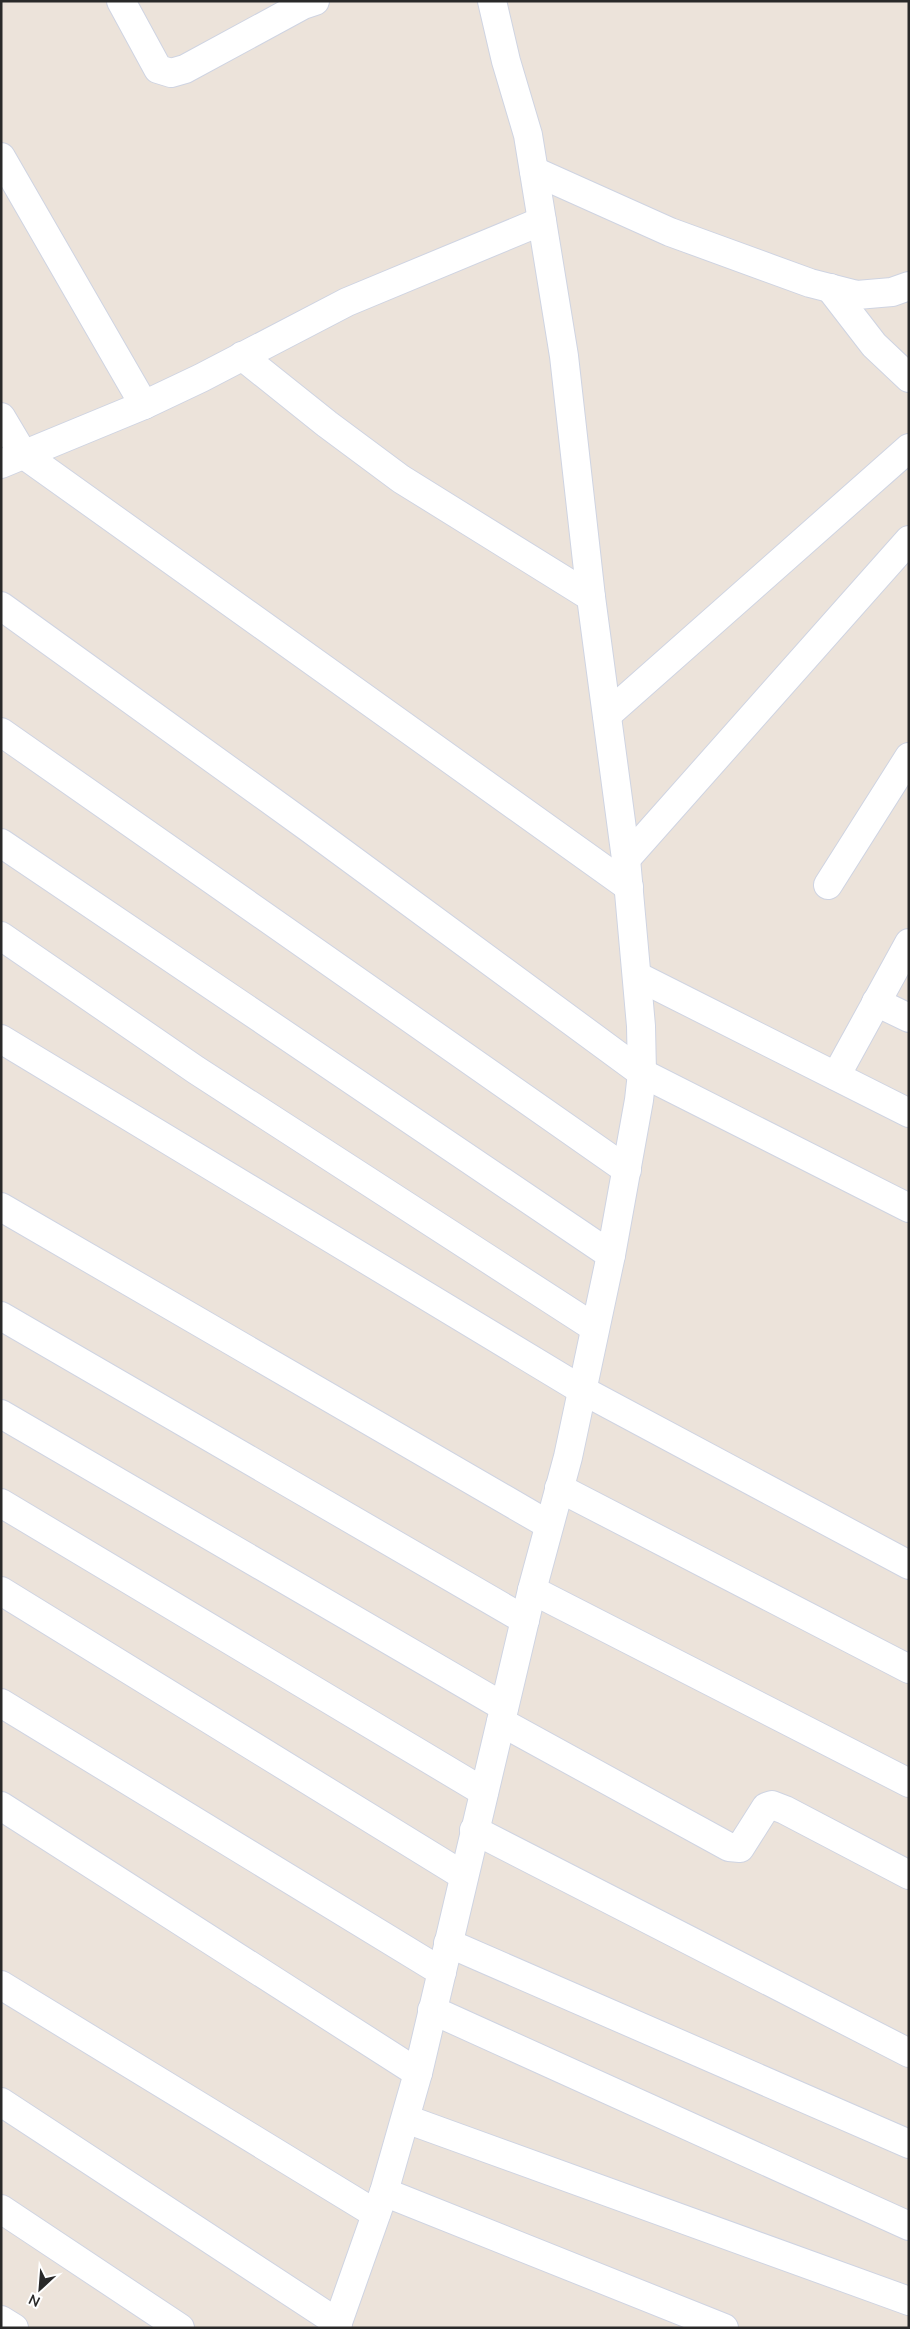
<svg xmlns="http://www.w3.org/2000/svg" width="910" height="2329" font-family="Mulish,sans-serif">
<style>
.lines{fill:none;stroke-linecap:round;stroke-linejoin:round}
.minor-casing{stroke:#cfd4e2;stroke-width:30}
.minor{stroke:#fff;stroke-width:28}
</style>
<rect width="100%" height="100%" fill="#ece3da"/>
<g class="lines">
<g class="minor-casing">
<g id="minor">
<polyline points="121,1 158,69 171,73 185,69 303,5 315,1"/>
<polyline points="1,157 144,405"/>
<polyline points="534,171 670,232 810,283 857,295 892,292 909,286"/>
<polyline points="830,288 874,345 909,378"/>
<polyline points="242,356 327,424 401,479 591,597"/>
<polyline points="1,417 23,454 629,887"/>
<polyline points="1,464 144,405 201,378 347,302 542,221"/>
<polyline points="1,606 309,828 642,1073 909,1208"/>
<polyline points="607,715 909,448"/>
<polyline points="1,732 627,1170"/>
<polyline points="1,843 611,1255"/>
<polyline points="626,859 909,540"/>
<polyline points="828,885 909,757"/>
<polyline points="1,936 196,1070 595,1328"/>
<polyline points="637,976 909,1113"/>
<polyline points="876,1002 909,1018"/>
<polyline points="1,1039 582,1390 909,1565"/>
<polyline points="836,1076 909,943"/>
<polyline points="1,1207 549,1525"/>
<polyline points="1,1316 525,1620"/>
<polyline points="1,1414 504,1707"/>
<polyline points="559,1488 909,1669"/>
<polyline points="1,1503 484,1792"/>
<polyline points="532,1590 909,1783"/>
<polyline points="1,1591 464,1876"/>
<polyline points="1,1703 442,1972"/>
<polyline points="501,1722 729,1847 740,1848 766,1807 772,1805 785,1810 909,1875"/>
<polyline points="1,1806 418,2073"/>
<polyline points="474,1830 909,2053"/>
<polyline points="448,1943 909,2144"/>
<polyline points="1,1985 376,2214"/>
<polyline points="432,2010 909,2226"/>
<polyline points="1,2102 338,2323"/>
<polyline points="406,2119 909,2301"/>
<polyline points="384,2192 724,2328"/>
<polyline points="1,2209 180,2328"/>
<polyline points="1,2320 14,2328"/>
<polyline points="336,2328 384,2192 418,2073 532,1590 568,1457 611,1255 639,1100 642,1073 641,1026 626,859 591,597 564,356 528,135 506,61 492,1"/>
</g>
</g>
<use href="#minor" class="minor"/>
</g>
<rect width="910" height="2329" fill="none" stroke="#292929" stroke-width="5"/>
<g transform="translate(40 2289) rotate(206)" stroke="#ffffff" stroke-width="4" paint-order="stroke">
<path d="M0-4L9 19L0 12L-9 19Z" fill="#292929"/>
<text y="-8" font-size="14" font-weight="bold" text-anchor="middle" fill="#292929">N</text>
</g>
</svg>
